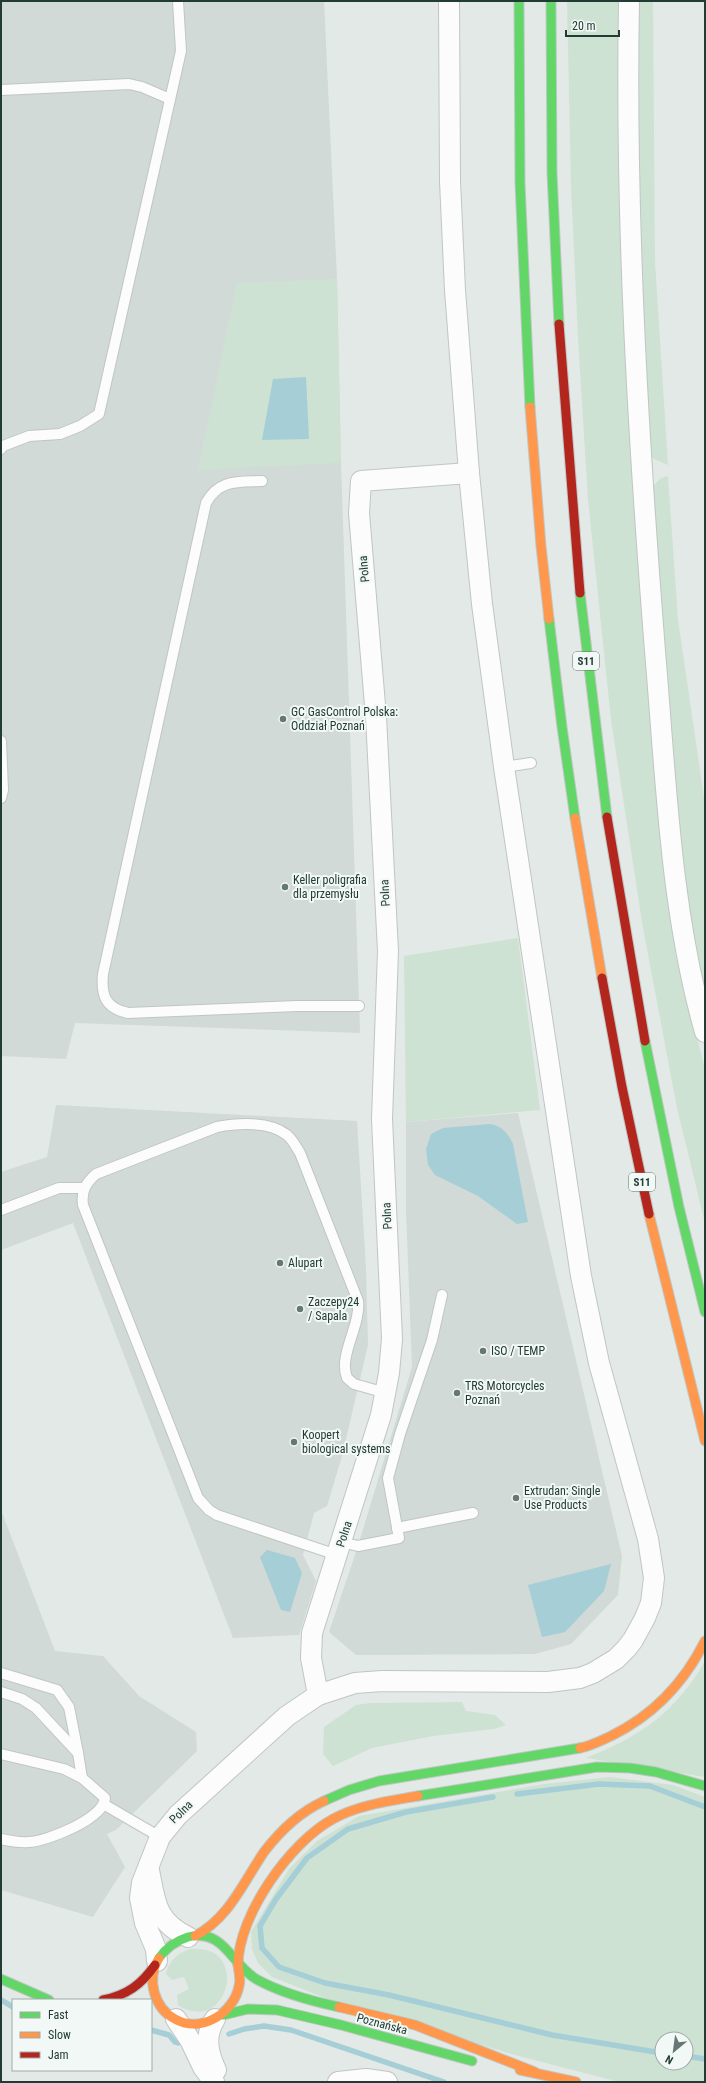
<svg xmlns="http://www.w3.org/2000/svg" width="706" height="2083" font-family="'Roboto Condensed',sans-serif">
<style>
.built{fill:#d1dad6}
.green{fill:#cde2d3;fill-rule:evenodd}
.water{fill:#a5ced6}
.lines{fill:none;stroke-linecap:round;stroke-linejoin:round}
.stream{stroke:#a5ced6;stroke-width:5.5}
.lane-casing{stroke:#c0c6c3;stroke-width:12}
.street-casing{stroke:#c0c6c3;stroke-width:22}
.fast-casing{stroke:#bfc7c4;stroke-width:11}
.slow-casing{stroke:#bfc7c4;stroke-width:11}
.jam-casing{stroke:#bfc7c4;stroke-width:11}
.lane{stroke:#fbfcfb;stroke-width:10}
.street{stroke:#fbfcfb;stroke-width:20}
.fast{stroke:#63d668;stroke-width:9}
.slow{stroke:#ff974d;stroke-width:9}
.jam{stroke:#b3261e;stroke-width:9}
.poi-dot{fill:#667873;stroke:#f2f8f5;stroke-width:1.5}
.labels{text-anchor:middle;stroke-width:4;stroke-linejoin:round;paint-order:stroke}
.shield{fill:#f2f8f5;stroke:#60746f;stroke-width:1}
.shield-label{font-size:11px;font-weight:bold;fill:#223b35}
.street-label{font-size:12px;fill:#223b35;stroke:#f2f8f5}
.poi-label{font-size:12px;fill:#223b35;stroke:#f2f8f5;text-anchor:start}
</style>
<rect width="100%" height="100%" fill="#e3e9e6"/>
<g class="built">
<polygon points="1,1 324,1 337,279 341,463 360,1033 75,1023 66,1059 1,1056"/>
<polygon points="56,1105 357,1121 366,1269 368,1345 342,1456 327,1506 314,1513 306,1544 303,1555 316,1581 299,1635 233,1638 73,1223 1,1250 1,1172 47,1157"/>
<polygon points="518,1113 622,1556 618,1595 571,1644 535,1654 356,1655 329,1632 358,1546 412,1367 406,1210 406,1122"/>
<polygon points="1,1510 55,1651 103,1656 139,1696 196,1732 197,1751 116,1830 107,1834 125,1867 93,1917 1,1890"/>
</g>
<g class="green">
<polygon points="567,1 620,1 646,650 660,834 676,957 705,1069 705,1223 677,1108 643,928 611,720 588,499 578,338 571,187"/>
<path d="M 638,1 L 653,1 L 655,262 L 668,465 L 652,458 L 648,449 C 641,300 635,150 638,1 Z"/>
<polygon points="337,279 341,463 198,470 237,283"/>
<polygon points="668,476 678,620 705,804 705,999 692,935 678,823 652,487 661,478"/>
<polygon points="518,938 540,1110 406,1122 404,956"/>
<path d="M 705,1661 L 705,1777 L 586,1758 C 641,1736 675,1713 705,1661 Z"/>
<polygon points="462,1702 466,1711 495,1715 506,1725 494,1729 433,1736 372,1748 333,1766 323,1754 324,1727 356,1705 371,1703"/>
<path d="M 610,1777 L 673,1785 L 705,1797 L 705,2082 L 619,2082 L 515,2055 L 330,2000 L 272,1977 L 258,1963 L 252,1949 L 251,1932 L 289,1869 L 317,1841 L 359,1816 L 544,1784 ZM 662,2039 L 686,2039 L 686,2063 L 662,2063 Z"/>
<path d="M 190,1949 C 252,1943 228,2037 178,2005 L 177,1995 L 189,1989 L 184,1977 L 172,1980 L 166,1974 C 169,1961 177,1953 190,1949 Z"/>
</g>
<g class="water">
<polygon points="306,377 309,439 262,440 273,379"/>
<path d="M 490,1124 C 502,1126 508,1133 513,1144 L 528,1222 L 517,1224 L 478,1196 L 435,1175 L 428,1165 L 426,1149 L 431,1134 L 443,1128 Z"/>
<polygon points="267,1550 295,1558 302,1573 290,1612 281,1610 260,1557"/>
<polygon points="611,1564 604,1591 565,1632 542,1637 528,1585"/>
</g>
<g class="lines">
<g class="stream">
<polyline points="517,1794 599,1784 650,1786 705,1807"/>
<polyline points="493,1797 406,1812 348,1829 307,1858 276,1899 260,1926 262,1948 279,1967 325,1983 389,1995 552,2035 662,2053"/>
<polyline points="1,2000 13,2007"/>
<polyline points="151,2030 169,2035 175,2042 178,2043"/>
<polyline points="229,2034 244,2029 264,2026 291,2030 444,2082"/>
<polyline points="686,2056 705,2059"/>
</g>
<g class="lane-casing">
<g id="lane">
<polyline points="1,90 129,84 142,87 170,99"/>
<polyline points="1,449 3,446 29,436 60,434 80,426 99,414 181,51 178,1"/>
<path d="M 262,481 C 238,482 219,479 206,503 L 103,974 C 101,995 105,1008 128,1013 L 297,1006 L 359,1006"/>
<polyline points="1,741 3,790 1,798"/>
<polyline points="504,767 531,763"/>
<polyline points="1,1210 59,1188 84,1188"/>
<polyline points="397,1528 473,1513"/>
<polyline points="341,1542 358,1546 399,1538 388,1478 400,1434 432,1340 442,1295"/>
<path d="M 337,1555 L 217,1515 L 209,1510 L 198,1498 L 83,1205 C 81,1191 86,1183 96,1174 L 217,1127 C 238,1123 269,1121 287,1135 C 293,1140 296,1147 300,1153 L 358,1301 C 361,1326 338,1355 347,1378 L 354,1384 L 386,1393"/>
<polyline points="1,1673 57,1690 69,1707 78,1753"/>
<polyline points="1,1692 22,1699 36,1708 78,1753 82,1778"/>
<path d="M 1,1754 L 64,1769 L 82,1778 L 105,1798 C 104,1819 47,1841 29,1842 C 19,1843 10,1841 1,1839"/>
<polyline points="105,1805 160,1837"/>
</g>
</g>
<g class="street-casing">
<g id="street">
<path d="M 629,1 C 625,218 638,435 655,651 C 666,779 670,908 705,1032"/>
<polyline points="318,1695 311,1658 312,1633 381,1415 389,1373 392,1339 382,1119 388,951 376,717 359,513 361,481 469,473"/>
<path d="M 149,1870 C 155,1902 156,1922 188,1937"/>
<polyline points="157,1961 156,1949 145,1923 140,1898 142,1883 160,1837 178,1815 287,1716 318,1695 355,1683 382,1681 548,1682 580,1678 593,1673 616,1659 626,1649 633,1640 645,1618 651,1603 654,1578 648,1539 599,1363 581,1276 504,767 482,604 469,473 455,290 450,181 449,1"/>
<polyline points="176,2019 190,2040 203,2067 214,2082"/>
<path d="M 215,2019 C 204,2036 208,2053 216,2070"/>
<polyline points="338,2082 366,2079 387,2082"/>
</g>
</g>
<g class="fast-casing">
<g id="fast">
<polyline points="519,1 520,183 530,407"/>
<polyline points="551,1 552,173 559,324"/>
<polyline points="580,593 607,817"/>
<polyline points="549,619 562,727 575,818"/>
<polyline points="645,1041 679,1207 705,1312"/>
<polyline points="418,1796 597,1767 630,1768 656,1772 705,1786"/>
<polyline points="324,1801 349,1790 379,1781 580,1748"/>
<path d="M 159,1958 C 166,1948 175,1941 188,1937 C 224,1928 231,1964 256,1979 C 281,1993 311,2001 339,2007"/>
<polyline points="1,1979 49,2000"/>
<polyline points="223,2015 248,2009 277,2010 341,2025 472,2061"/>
</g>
</g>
<g class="slow-casing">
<g id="slow">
<polyline points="530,407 541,546 549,619"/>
<polyline points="575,818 602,978"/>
<polyline points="649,1214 705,1441"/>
<path d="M 580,1748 C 591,1746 602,1740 611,1736 C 654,1715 684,1683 705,1641"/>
<path d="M 195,1936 C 229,1918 243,1883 264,1852 C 280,1831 300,1812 324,1801"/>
<path d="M 159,1958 C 146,1979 154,2008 175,2019 C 201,2034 234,2013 239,1986 C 241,1980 239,1972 238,1965"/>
<path d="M 238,1965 C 238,1916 290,1842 333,1819 C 358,1805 390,1801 418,1796"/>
<polyline points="339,2007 415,2025 535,2072"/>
<polyline points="520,2070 576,2082"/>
</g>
</g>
<g class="jam-casing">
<g id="jam">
<polyline points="559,324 580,593"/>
<polyline points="607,817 645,1041"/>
<polyline points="602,978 622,1087 649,1214"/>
<path d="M 103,2000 C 127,1995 141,1985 155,1965"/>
</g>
</g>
<use href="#lane" class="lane"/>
<use href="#street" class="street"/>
<use href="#fast" class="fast"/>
<use href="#slow" class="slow"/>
<use href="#jam" class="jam"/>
</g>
<g class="poi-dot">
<circle cx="283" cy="719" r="4"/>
<circle cx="285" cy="887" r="4"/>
<circle cx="280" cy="1263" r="4"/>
<circle cx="300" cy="1309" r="4"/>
<circle cx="483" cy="1351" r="4"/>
<circle cx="457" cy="1393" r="4"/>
<circle cx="294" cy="1442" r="4"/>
<circle cx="516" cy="1498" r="4"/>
</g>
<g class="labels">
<g class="shield">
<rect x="573" y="652" width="26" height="18" rx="3"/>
<rect x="629" y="1173" width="26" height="18" rx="3"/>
</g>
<g class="shield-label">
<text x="586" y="665">S11</text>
<text x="642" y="1186">S11</text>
</g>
<g class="street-label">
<text transform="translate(364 569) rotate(-95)" y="4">Polna</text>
<text transform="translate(385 893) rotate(-93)" y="4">Polna</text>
<text transform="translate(387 1216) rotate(-93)" y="4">Polna</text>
<text transform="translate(344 1534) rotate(-72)" y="4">Polna</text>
<text transform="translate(181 1812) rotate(-45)" y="4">Polna</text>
<text transform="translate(382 2024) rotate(15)" y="4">Poznańska</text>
</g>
<g class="poi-label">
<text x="291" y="716">GC GasControl Polska:<tspan x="291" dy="14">Oddział Poznań</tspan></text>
<text x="293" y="884">Keller poligrafia<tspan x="293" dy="14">dla przemysłu</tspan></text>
<text x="288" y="1267">Alupart</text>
<text x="308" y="1306">Zaczepy24<tspan x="308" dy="14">/ Sapala</tspan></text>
<text x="491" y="1355">ISO / TEMP</text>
<text x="465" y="1390">TRS Motorcycles<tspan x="465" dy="14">Poznań</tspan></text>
<text x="302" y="1439">Koopert<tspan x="302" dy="14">biological systems</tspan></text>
<text x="524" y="1495">Extrudan: Single<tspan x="524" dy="14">Use Products</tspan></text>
</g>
</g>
<rect width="706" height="2083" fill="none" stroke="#223b35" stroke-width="4"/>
<rect x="12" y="1999" width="140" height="72" fill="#f2f8f5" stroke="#9faca8"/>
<rect x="20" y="2012" width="20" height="6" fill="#63d668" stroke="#9faca8"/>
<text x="48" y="2019" font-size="12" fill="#223b35">Fast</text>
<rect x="20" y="2032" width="20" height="6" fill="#ff974d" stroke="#9faca8"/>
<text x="48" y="2039" font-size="12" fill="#223b35">Slow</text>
<rect x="20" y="2052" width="20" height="6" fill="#b3261e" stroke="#9faca8"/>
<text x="48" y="2059" font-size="12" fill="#223b35">Jam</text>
<g transform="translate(674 2051) rotate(209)"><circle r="19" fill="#f2f8f5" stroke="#9faca8"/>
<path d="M0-3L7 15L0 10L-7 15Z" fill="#667873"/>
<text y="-6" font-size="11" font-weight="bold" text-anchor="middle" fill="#223b35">N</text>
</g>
<path d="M566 30v6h53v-6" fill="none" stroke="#223b35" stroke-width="2"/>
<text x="572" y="30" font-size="12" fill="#223b35" stroke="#f2f8f5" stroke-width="3" paint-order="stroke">20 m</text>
</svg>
